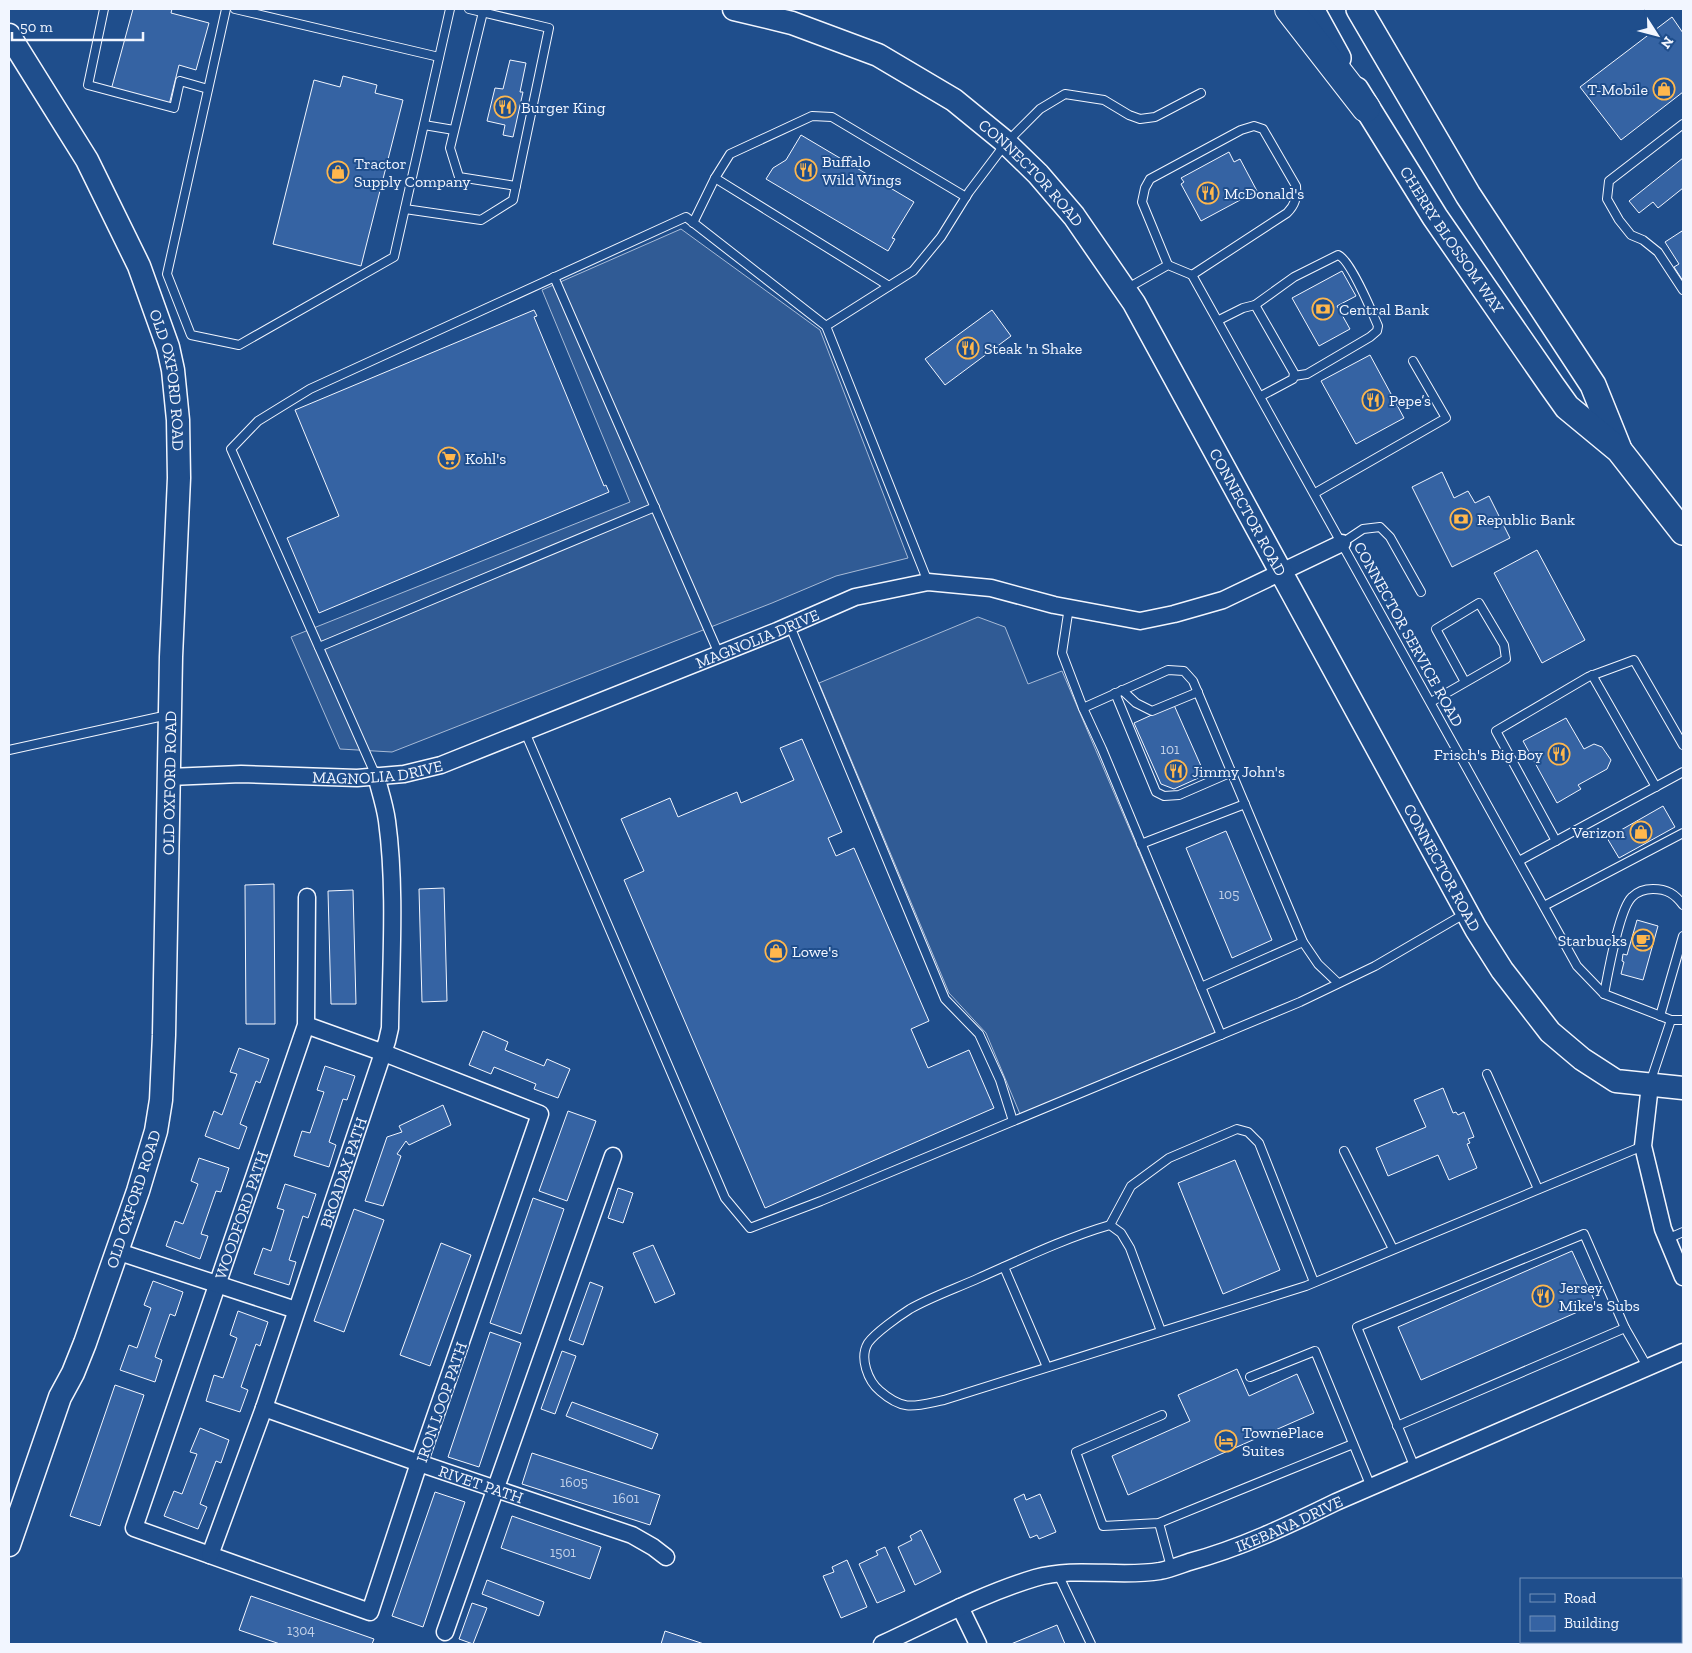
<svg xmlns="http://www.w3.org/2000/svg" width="1692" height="1653" font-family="'Zilla Slab',serif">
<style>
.parking{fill:#305b95;stroke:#a8bbd7}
.building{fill:#3563a3;stroke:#f2f6ff}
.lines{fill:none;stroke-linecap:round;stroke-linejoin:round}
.lane-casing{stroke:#f2f6ff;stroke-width:10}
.street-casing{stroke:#f2f6ff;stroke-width:19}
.secondary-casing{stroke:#f2f6ff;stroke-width:25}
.primary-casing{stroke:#f2f6ff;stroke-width:28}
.highway-casing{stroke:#f2f6ff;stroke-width:30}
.lane{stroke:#1f4e8c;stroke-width:8}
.street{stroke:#1f4e8c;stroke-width:16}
.secondary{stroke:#1f4e8c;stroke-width:22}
.primary{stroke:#1f4e8c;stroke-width:25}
.highway{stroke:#1f4e8c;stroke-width:28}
.labels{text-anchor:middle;stroke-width:4;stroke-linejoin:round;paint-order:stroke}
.number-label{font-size:14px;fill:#c3d1e8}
.poi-label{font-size:16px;fill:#f2f6ff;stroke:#1f4e8c;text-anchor:start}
.street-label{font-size:16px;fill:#f2f6ff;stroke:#1f4e8c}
</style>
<rect width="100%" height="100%" fill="#1f4e8c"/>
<g class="parking">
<polygon points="681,229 820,330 908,558 836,576 772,603 392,752 340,749 291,637 630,502 542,290"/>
<polygon points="978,617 1005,627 1028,684 1062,671 1216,1032 1020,1114 986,1033 949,993 819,683"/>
</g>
<g class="building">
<polygon points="133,9 172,9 171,13 209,23 196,70 179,65 169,105 111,90"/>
<polygon points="1672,17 1683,33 1683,92 1621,140 1580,87"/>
<polygon points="510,60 526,63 520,92 523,92 513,137 503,135 505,125 487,121 495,88 503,89"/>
<polygon points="343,76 377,85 375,93 403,100 361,266 273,244 314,80 340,87"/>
<polygon points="801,135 914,202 892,238 895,239 888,251 766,179 773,168 786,160"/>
<polygon points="1229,152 1234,162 1240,159 1257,191 1201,221 1181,184 1184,182 1181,178"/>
<polygon points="1683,158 1683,188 1658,208 1653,202 1639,213 1629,201"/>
<polygon points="1682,231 1683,233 1683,281 1674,267 1679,264 1665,242"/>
<polygon points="1342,271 1356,296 1337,306 1350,329 1319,346 1292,298"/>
<polygon points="534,310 537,316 534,317 604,486 606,485 609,492 319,613 287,538 339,516 295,410"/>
<polygon points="992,310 1011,336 945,385 925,359"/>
<polygon points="1370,355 1404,418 1356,444 1321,381"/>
<polygon points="1442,472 1454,498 1468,491 1475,503 1489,496 1510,538 1452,567 1412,487"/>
<polygon points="1537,550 1585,640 1542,663 1494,573"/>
<polygon points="1174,705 1205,775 1174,789 1161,784 1134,723"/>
<polygon points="1566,718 1584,749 1594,744 1602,747 1611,760 1607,769 1578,785 1581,789 1557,803 1523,741"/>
<polygon points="802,739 842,832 828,838 836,856 854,848 929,1021 911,1029 928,1068 969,1050 994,1108 765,1208 624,880 644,871 621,819 670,798 678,817 737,792 741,803 794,780 780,748"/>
<polygon points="1663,806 1675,827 1619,858 1607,838"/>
<polygon points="1226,831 1272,940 1232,958 1186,848"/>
<polygon points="274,884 275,1024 246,1024 245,885"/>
<polygon points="444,888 447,1001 422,1002 419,889"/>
<polygon points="353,890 356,1004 331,1004 328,891"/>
<polygon points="1637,920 1658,926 1643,980 1621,974 1624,962 1622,961 1623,954 1627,955"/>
<polygon points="483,1031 508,1042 505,1050 544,1066 547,1059 570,1069 558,1098 534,1089 536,1084 494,1067 491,1074 469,1065"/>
<polygon points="239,1048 269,1059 260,1083 256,1081 240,1124 247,1127 239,1149 205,1136 214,1111 222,1115 237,1074 230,1072"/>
<polygon points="325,1066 355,1076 347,1100 343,1099 329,1142 336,1145 329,1167 294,1156 302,1131 310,1133 324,1092 317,1090"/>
<polygon points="1443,1088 1453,1113 1456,1112 1458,1115 1464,1112 1474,1137 1468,1139 1470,1143 1467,1144 1477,1168 1449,1180 1438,1155 1388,1176 1376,1148 1426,1127 1414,1100"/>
<polygon points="443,1105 451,1125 409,1145 406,1141 397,1154 401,1156 383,1206 365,1201 387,1137 402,1132 399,1126"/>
<polygon points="568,1111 596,1121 567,1201 539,1191"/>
<polygon points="199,1158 229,1168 221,1192 216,1191 201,1234 208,1236 200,1259 166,1246 175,1221 183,1224 198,1184 191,1181"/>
<polygon points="1235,1160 1280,1270 1223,1294 1178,1183"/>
<polygon points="285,1184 316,1194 308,1218 303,1216 289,1260 296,1262 289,1285 254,1274 263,1248 271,1251 284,1210 277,1208"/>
<polygon points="618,1188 633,1193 623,1223 608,1218"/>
<polygon points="533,1198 564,1209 521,1334 490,1323"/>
<polygon points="354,1209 384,1220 344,1332 314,1321"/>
<polygon points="441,1243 471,1255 430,1366 400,1355"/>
<polygon points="653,1245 675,1294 655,1303 633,1253"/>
<polygon points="1572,1251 1596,1304 1421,1380 1398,1327"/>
<polygon points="153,1281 183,1292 175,1316 170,1314 155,1357 162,1360 155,1382 120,1370 129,1345 137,1348 151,1308 144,1305"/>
<polygon points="590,1282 603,1287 583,1345 569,1340"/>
<polygon points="238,1311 268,1322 260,1346 256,1344 241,1387 248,1390 240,1412 206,1401 214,1375 223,1378 237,1338 230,1335"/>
<polygon points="490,1332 521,1343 479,1467 448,1457"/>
<polygon points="562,1351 576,1356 555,1414 541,1409"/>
<polygon points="1237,1369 1249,1396 1297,1374 1314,1413 1128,1495 1112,1456 1190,1421 1178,1395"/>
<polygon points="115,1385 144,1395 100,1526 70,1516"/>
<polygon points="572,1402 658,1434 652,1449 566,1416"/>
<polygon points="200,1428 229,1440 221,1463 216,1461 200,1504 207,1507 198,1529 164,1516 174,1491 182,1494 197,1454 190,1452"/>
<polygon points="532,1453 660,1495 650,1525 522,1484"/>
<polygon points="435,1492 465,1502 423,1627 392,1616"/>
<polygon points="1024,1494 1026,1500 1040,1494 1056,1532 1039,1539 1037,1535 1030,1538 1014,1499"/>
<polygon points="512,1516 601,1547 590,1579 501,1548"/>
<polygon points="921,1530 941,1572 915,1585 898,1547 912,1540 910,1536"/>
<polygon points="885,1547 905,1591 877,1603 859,1564 878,1555 876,1551"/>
<polygon points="847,1560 867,1607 841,1618 823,1576 834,1572 832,1567"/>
<polygon points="487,1580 544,1602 539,1616 482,1594"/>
<polygon points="251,1596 374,1639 372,1644 280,1644 239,1630"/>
<polygon points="472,1603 487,1608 473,1644 459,1639"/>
<polygon points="1057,1625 1065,1644 1011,1644"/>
<polygon points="665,1631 704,1644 661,1644"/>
</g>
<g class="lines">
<g class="lane-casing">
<g id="lane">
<polyline points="104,9 88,85 174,108 180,81 208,89"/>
<polyline points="226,9 167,274 191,335 239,345 394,257 450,9"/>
<polyline points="235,9 439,57"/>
<polyline points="483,12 450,148 459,177 516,186"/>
<polyline points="1683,124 1609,181 1607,199 1619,220 1631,235 1643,240 1658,252 1683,290"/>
<polyline points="424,125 454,130"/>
<polyline points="715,178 889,286"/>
<polyline points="405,209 481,220 513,200 549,28 469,9"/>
<polyline points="693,223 715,178 730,154 812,116 832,117 966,197"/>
<path d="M 1168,265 L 1142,202 L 1145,188 L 1150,179 L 1241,130 L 1254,126 L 1263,129 L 1296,186 C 1297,198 1295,205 1287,213 L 1192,275"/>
<polyline points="554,277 719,654"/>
<polyline points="1126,289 1168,265 1192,275 1577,966 1604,994 1671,1020 1683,1020"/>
<path d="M 1255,305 L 1294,277 L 1338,255 C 1350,259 1372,312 1378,326 L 1377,331 L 1370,337 L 1307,374 L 1294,376"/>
<polyline points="1219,320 1243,308 1255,305 1294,373 1293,379 1261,396"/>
<polyline points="826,326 913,271 941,237 969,192 1006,143 1040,109 1065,94 1104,100 1129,115 1140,119 1155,117 1201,93"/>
<polyline points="1315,493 1446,418 1413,361"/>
<polyline points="1342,543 1363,529 1380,527 1390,537 1421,592"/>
<polyline points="1069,607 1062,653 1083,708 1102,749 1221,1035"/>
<polyline points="790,626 945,999 979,1034 1000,1080 1013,1121"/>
<polyline points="319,647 655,507"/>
<polyline points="1592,675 1656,787"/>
<polyline points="1122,690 1136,703 1152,711 1198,692"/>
<polyline points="1115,693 1156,792 1164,796 1179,795 1232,772"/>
<polyline points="1431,702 1506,659 1504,645 1479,603 1436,629 1465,682"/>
<polyline points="1083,708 1168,670 1184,671 1193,681 1303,942 1318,964 1338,983"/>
<polyline points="525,732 725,1198 750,1228 821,1201 1300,1002 1375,966 1466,913"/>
<polyline points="9,750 168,715"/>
<polyline points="376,776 231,449 258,421 310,389 686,217 826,326 928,582"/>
<polyline points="1556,841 1496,731 1588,677 1634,660 1683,745"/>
<polyline points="1141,844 1245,804"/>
<polyline points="1519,861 1683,772"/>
<polyline points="1544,906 1683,833"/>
<polyline points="1201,987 1303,942"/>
<path d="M 1604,994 C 1608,974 1619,909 1632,897 C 1638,891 1645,889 1653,889 C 1667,889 1675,894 1683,905"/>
<polyline points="1660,1016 1683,936"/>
<polyline points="1487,1074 1538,1189"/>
<polyline points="1650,1083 1671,1020"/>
<polyline points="1344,1151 1393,1249"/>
<polyline points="1110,1225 1131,1186 1169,1158 1237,1129 1248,1132 1259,1143 1314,1282"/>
<polyline points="1667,1239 1683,1232"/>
<polyline points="1004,1267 1047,1367"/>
<path d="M 1161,1331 L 1130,1248 L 1121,1233 L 1110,1225 C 1065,1238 1022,1259 979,1278 C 957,1288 931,1297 910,1309 C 899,1316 875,1333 868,1343 C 859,1358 868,1381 880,1391 C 904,1412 915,1406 944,1400 L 1306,1286 L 1643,1146"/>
<polyline points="1250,1377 1315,1351 1371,1487"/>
<polyline points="1162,1415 1076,1452 1103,1526 1159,1523 1353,1444"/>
<polyline points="1397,1426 1625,1328"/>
<polyline points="1415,1468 1357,1327 1584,1234 1625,1328 1648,1368"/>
<polyline points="1159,1523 1171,1567"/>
<polyline points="1058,1574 1091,1644"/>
</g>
</g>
<g class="street-casing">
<g id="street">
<path id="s1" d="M 169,777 L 241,774 L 357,778 L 404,774 L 441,765 L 777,631 L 855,597 L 928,582 L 991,588 L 1054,605 L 1140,621 L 1174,614 L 1223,600 L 1342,543"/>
<path id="s2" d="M 306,1025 L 384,1053 L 540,1114 L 419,1463 L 370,1612 L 134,1528 L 306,1025 L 307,897"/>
<polyline points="1650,1085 1643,1146 1663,1229 1683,1277"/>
<polyline points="116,1251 296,1310"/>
<path id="s3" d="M 264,1408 L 419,1463 L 632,1535 L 653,1547 L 666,1557"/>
<path id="s4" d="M 210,1555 L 264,1408 L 387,1041 L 390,1028 C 391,960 396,887 387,821 C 385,806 380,791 376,776"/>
<polyline points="960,1607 978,1644"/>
<polyline points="445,1632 613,1156"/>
<path id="s5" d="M 882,1644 C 932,1621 982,1594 1035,1578 C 1076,1566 1119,1578 1160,1571 C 1170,1569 1180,1565 1189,1562 C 1241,1548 1289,1525 1336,1502 L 1683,1352"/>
</g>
</g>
<g class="secondary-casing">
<g id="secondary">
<path id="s6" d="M 734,9 L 792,23 L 878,55 L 954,100 L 1003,140 L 1038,174 L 1074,216 L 1134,303 L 1476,929 L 1502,970 L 1550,1032 L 1582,1059 L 1616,1081 L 1683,1088"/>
<path id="s7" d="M 9,35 L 87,160 L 139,266 L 168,347 L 173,370 L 178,420 L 179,478 L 171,657 L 164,1035 L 161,1100 L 156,1131 L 138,1191 L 85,1343 L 73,1373 L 60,1397 L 9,1545"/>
</g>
</g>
<g class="primary-casing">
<g id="primary">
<polyline points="1311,9 1338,58"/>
<polyline points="1359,9 1468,195 1593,385 1618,447"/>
<path id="s8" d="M 1356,90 L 1435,217 L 1552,386 L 1567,407 L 1619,450 L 1683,532"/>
</g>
</g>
<g class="highway-casing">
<polyline id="highway" points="1289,9 1366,108"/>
</g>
<use href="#lane" class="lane"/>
<use href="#street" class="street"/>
<use href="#secondary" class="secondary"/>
<use href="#primary" class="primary"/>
<use href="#highway" class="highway"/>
</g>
<defs>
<g id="shop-ring" transform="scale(1.125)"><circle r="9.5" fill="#1f4e8c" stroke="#ffb74d" stroke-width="1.5"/><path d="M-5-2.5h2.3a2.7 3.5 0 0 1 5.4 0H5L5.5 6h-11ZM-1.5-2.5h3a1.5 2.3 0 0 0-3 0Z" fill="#ffb74d"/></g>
<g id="restaurant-ring" transform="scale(1.125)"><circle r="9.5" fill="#1f4e8c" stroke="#ffb74d" stroke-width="1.5"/><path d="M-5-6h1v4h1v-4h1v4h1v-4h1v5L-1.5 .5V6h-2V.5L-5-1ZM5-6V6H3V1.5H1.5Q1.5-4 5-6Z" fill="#ffb74d"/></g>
<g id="bank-ring" transform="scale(1.125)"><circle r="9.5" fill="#1f4e8c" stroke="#ffb74d" stroke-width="1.5"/><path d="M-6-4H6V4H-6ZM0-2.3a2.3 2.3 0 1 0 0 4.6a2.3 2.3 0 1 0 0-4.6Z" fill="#ffb74d"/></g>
<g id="supermarket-ring" transform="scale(1.125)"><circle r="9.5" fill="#1f4e8c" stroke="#ffb74d" stroke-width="1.5"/><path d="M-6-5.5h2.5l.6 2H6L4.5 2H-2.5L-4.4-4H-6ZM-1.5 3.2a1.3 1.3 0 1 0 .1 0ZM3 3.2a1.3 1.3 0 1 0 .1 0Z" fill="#ffb74d"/></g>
<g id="cafe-ring" transform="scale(1.125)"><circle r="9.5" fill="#1f4e8c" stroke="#ffb74d" stroke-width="1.5"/><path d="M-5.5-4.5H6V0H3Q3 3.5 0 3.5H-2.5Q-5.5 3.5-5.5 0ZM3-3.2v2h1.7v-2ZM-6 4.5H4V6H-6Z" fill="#ffb74d"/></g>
<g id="hotel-ring" transform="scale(1.125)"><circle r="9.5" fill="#1f4e8c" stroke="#ffb74d" stroke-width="1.5"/><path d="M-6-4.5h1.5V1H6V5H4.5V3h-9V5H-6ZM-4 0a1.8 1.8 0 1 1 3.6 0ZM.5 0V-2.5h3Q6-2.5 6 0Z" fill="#ffb74d"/></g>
</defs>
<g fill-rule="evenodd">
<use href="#shop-ring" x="1664" y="89"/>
<use href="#restaurant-ring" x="505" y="107"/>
<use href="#restaurant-ring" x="806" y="170"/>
<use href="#shop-ring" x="338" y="172"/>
<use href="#restaurant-ring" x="1208" y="193"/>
<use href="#bank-ring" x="1323" y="309"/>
<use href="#restaurant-ring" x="968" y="348"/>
<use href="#restaurant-ring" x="1373" y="400"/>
<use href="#supermarket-ring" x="449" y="458"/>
<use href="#bank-ring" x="1461" y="519"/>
<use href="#restaurant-ring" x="1559" y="754"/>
<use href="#restaurant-ring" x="1176" y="771"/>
<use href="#shop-ring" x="1641" y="832"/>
<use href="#cafe-ring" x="1643" y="940"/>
<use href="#shop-ring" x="776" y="951"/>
<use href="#restaurant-ring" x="1543" y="1296"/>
<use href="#hotel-ring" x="1226" y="1441"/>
</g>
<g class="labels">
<g class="number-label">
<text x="1170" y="754">101</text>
<text x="1229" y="899">105</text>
<text x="574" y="1487">1605</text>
<text x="626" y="1503">1601</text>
<text x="563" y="1557">1501</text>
<text x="301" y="1635">1304</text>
</g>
<g class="poi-label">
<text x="1648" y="95" text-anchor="end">T-Mobile</text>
<text x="521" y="113">Burger King</text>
<text x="822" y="167">Buffalo<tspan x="822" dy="18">Wild Wings</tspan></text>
<text x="354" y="169">Tractor<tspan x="354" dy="18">Supply Company</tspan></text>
<text x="1224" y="199">McDonald's</text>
<text x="1339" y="315">Central Bank</text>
<text x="984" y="354">Steak 'n Shake</text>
<text x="1389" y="406">Pepe’s</text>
<text x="465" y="464">Kohl's</text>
<text x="1477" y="525">Republic Bank</text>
<text x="1543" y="760" text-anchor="end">Frisch's Big Boy</text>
<text x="1192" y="777">Jimmy John's</text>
<text x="1625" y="838" text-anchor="end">Verizon</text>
<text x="1627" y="946" text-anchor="end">Starbucks</text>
<text x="792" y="957">Lowe's</text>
<text x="1559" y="1293">Jersey<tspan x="1559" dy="18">Mike's Subs</tspan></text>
<text x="1242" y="1438">TownePlace<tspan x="1242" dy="18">Suites</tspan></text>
</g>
<g class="street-label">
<text dy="6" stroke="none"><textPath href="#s6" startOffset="346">CONNECTOR ROAD</textPath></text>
<text dy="6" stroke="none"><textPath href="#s8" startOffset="178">CHERRY BLOSSOM WAY</textPath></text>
<text dy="6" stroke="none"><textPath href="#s7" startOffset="384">OLD OXFORD ROAD</textPath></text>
<text dy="6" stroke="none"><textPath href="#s6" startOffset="751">CONNECTOR ROAD</textPath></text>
<text transform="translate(1409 634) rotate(61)" y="6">CONNECTOR SERVICE ROAD</text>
<text dy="6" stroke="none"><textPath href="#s1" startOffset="614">MAGNOLIA DRIVE</textPath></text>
<text dy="6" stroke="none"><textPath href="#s1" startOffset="209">MAGNOLIA DRIVE</textPath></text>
<text transform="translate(169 783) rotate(-89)" y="6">OLD OXFORD ROAD</text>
<text dy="6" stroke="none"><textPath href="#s6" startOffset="1156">CONNECTOR ROAD</textPath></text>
<text dy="6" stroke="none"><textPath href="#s4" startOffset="405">BROADAX PATH</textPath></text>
<text transform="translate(133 1199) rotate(-72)" y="6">OLD OXFORD ROAD</text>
<text dy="6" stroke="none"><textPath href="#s2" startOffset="1358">WOODFORD PATH</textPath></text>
<text transform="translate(441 1402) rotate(-71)" y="6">IRON LOOP PATH</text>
<text dy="6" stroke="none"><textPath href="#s3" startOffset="230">RIVET PATH</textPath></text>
<text dy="6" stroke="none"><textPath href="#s5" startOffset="430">IKEBANA DRIVE</textPath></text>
</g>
</g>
<rect width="1692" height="1653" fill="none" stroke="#f2f6ff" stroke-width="20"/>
<rect x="1520" y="1578" width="162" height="65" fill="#1f4e8c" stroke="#7391ba"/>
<rect x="1530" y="1594" width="25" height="8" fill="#1f4e8c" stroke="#7391ba"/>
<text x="1564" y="1603" font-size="15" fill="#f2f6ff">Road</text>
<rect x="1530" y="1616" width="25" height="15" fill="#3563a3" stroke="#7391ba"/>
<text x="1564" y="1628" font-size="15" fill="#f2f6ff">Building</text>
<g transform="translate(1657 35) rotate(126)" stroke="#1f4e8c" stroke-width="4" paint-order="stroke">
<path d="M0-4L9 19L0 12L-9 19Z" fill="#f2f6ff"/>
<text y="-8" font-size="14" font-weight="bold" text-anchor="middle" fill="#f2f6ff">N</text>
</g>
<path d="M12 32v8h131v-8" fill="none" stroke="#f2f6ff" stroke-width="2.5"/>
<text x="20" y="32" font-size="15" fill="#f2f6ff" stroke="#1f4e8c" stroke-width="4" paint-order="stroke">50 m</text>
</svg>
